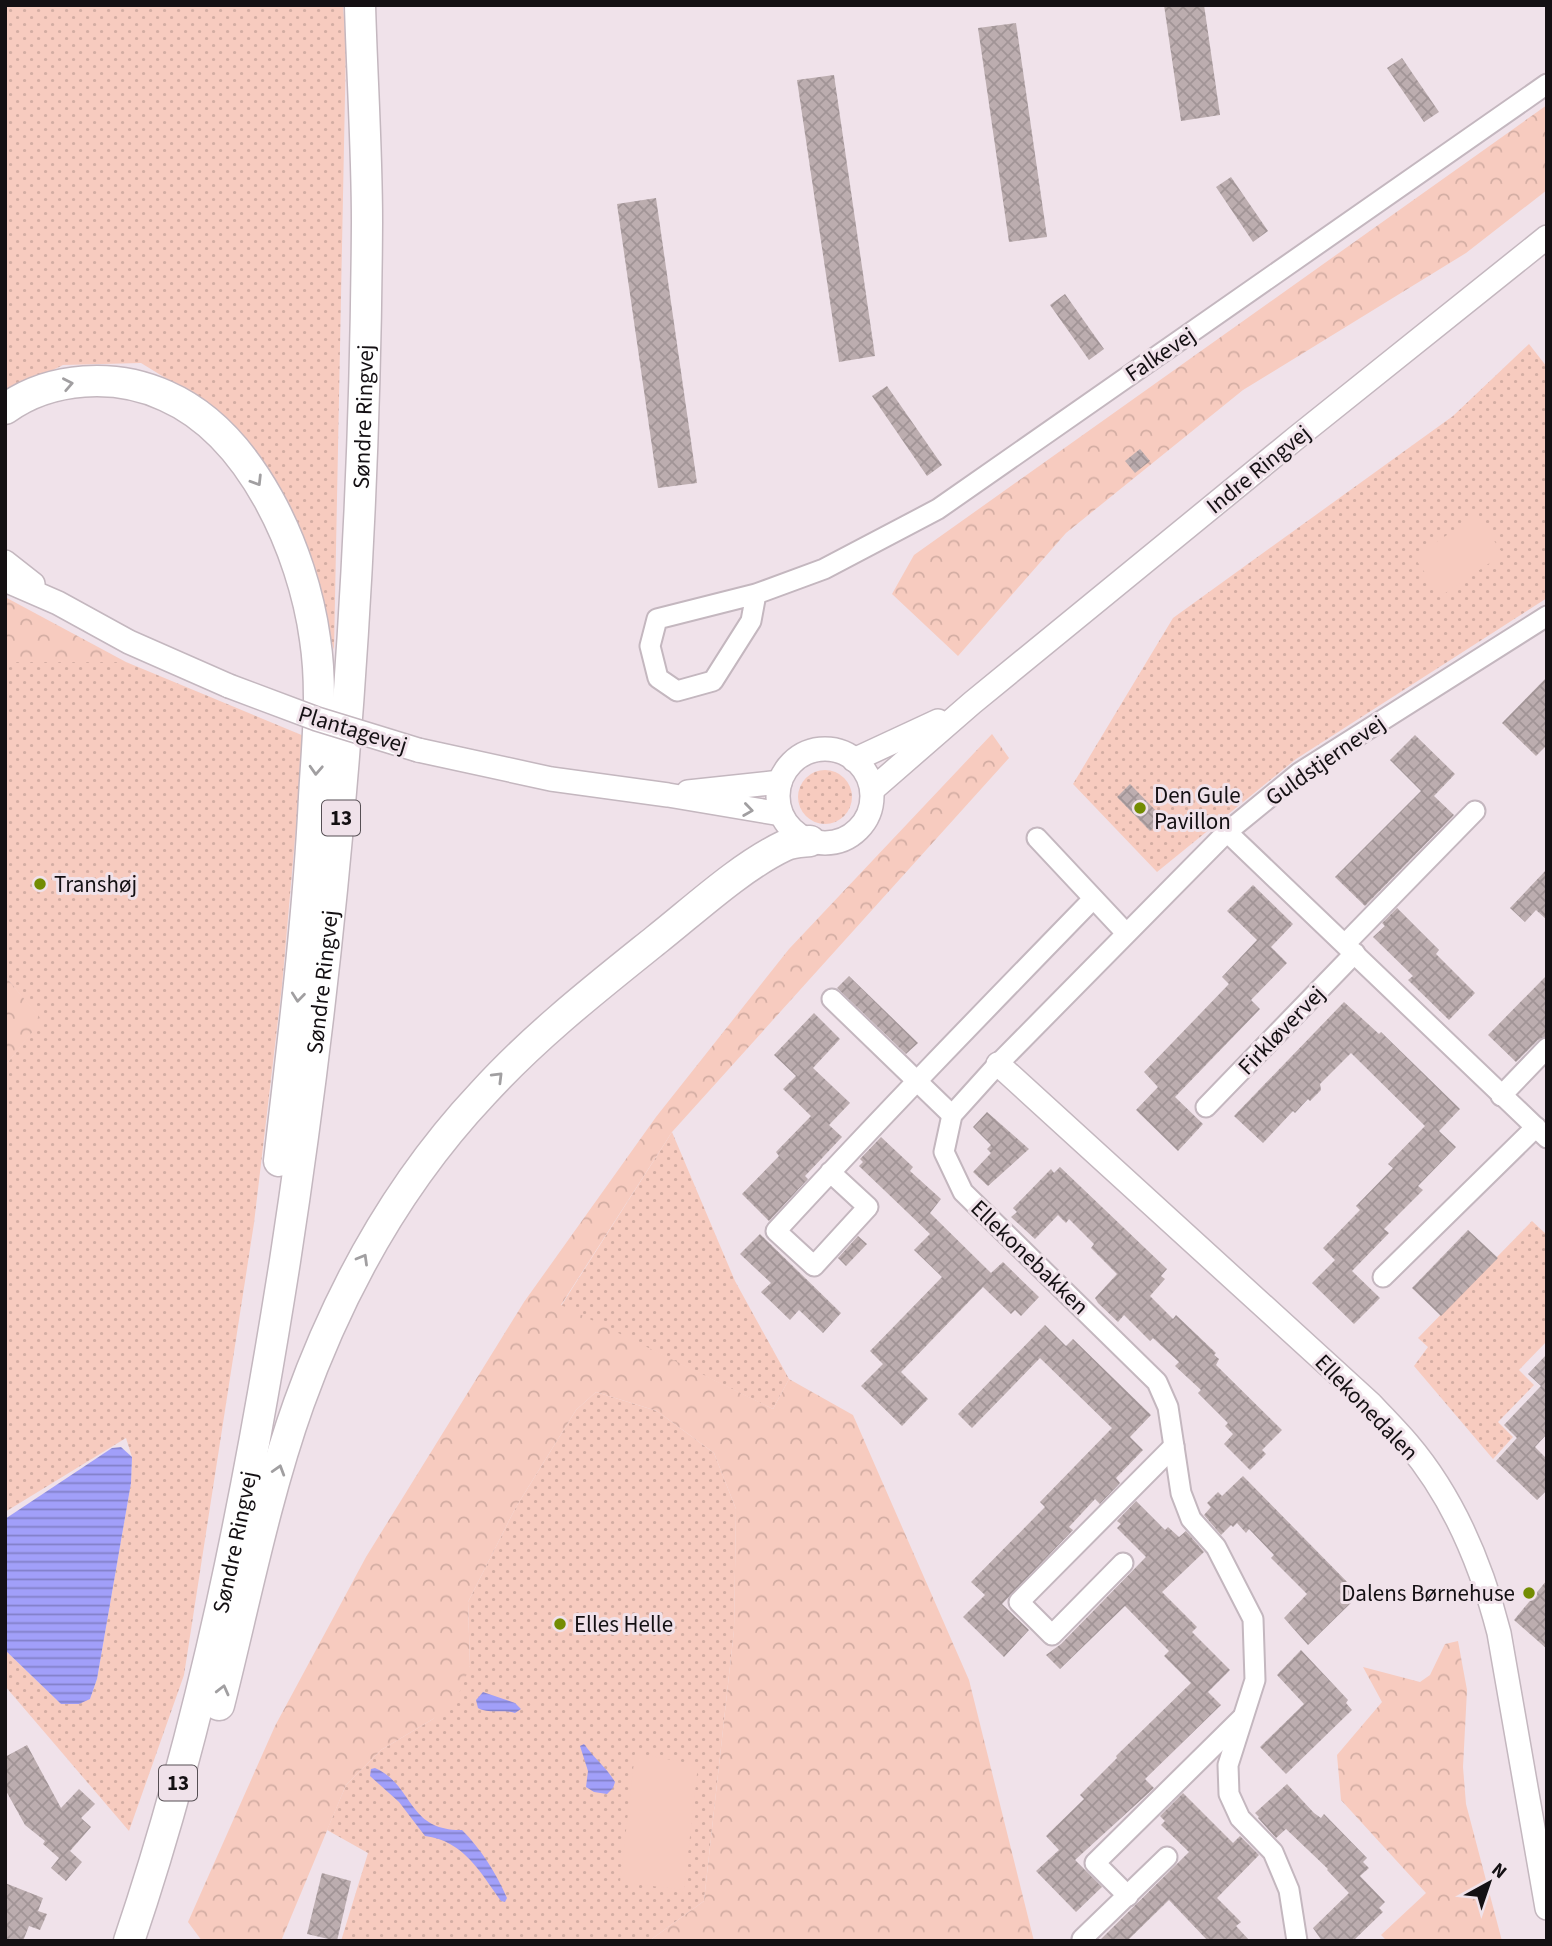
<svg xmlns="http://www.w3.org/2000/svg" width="1552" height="1946" font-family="'Source Sans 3',sans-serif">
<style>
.green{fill:url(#green-dots)}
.forest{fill:url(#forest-crowns)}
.pitch{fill:#f7cbbf}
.water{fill:url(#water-rules)}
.building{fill:url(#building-cross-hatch)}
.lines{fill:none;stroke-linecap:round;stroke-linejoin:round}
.minor-casing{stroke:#c4b7bf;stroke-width:23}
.tertiary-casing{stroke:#c4b7bf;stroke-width:26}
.primary-casing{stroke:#c4b7bf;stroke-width:33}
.minor{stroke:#fff;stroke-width:19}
.tertiary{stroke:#fff;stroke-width:23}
.primary{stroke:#fff;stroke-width:30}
.tertiary-bridge-casing{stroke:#c4b7bf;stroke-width:26;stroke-linecap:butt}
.tertiary-bridge{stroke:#fff;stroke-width:23}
.oneway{stroke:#a19fa1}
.poi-dot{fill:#738c02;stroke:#f0e2ea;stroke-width:2.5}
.labels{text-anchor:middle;stroke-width:6;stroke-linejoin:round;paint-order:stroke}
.shield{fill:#f0e2ea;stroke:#564f54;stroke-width:2}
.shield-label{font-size:21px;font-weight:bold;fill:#141013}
.street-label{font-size:23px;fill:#141013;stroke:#f0e2ea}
.poi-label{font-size:23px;fill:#141013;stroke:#f0e2ea;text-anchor:start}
</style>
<defs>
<pattern id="green-dots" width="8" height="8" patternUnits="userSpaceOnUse" patternTransform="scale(1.75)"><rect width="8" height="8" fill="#f7cbbf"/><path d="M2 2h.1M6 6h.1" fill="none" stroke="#d3ada3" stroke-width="1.8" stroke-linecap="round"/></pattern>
<pattern id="forest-crowns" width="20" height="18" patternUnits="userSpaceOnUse" patternTransform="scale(1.75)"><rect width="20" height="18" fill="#f7cbbf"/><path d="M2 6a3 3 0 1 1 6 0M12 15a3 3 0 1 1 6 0" fill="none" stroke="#d3ada3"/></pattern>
<pattern id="water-rules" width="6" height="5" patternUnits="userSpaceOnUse" patternTransform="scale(1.75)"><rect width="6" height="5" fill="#a19ff9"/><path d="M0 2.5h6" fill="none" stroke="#8280c8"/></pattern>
<pattern id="building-cross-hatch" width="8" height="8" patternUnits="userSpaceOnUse" patternTransform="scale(1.75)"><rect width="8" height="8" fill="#bcadaf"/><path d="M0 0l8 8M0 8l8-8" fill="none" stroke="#a19496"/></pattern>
</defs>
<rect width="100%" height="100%" fill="#f0e2ea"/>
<g class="green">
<polygon points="5,5 343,5 346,45 334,650 301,542 264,472 211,406 141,363 63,365 5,394"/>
<polygon points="1529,344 1547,367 1547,598 1296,759 1157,872 1073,784 1173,618 1453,416"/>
<polygon points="5,662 126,662 304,736 282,986 254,1223 184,1675 129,1831 5,1686 5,1650 61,1704 90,1699 97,1679 131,1483 132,1457 126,1438 5,1512 5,1066 41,1020 5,976"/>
<circle cx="825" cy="797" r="27"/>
<polygon points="672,1132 735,1281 789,1379 773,1409 561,1306"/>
<polygon points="1532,1221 1547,1235 1547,1341 1519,1370 1534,1385 1498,1422 1513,1437 1493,1459 1414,1366 1428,1347 1418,1338"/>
<polygon points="596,1392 657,1411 714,1453 736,1509 734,1630 704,1901 649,1941 341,1941 368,1853 327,1830 346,1785 381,1750 433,1719 470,1666 468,1602 516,1507 576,1410"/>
</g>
<g class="forest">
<polygon points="1547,105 1547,190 1466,253 1243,390 1066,533 958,656 892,594 914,555"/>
<polygon points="5,597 126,662 5,662"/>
<polygon points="992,734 1009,758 672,1132 561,1305 773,1409 789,1379 853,1415 969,1680 1034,1941 649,1941 704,1901 734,1630 736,1509 714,1453 657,1411 596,1392 576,1410 516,1507 468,1602 470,1666 458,1696 433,1719 381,1750 346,1785 281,1941 202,1941 188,1922 275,1726 366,1557 524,1302 656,1117 789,949"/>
<polygon points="5,976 42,1020 5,1066"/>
<polygon points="1458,1641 1467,1690 1463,1767 1466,1804 1502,1941 1387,1941 1381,1935 1426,1893 1341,1800 1337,1755 1382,1702 1363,1667 1420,1682 1430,1675 1445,1644"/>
</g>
<g class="pitch">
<polygon points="1477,515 1503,554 1441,596 1414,557"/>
<polygon points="635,1753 698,1765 684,1890 620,1882"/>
</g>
<g class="water">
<polygon points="121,1447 132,1457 131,1483 97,1679 90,1699 79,1704 61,1704 5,1650 5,1519 112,1448"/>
<path d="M 483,1692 L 515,1703 L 521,1709 L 515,1713 C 502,1709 488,1714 478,1708 L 476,1700 Z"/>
<path d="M 584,1744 C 593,1757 607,1768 615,1782 L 613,1788 L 607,1794 L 594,1792 L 586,1787 L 588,1771 L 580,1746 Z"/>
<path d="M 375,1768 C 414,1785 407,1831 462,1830 C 481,1849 496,1873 507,1898 L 505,1902 L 501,1901 C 480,1872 464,1841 425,1836 L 399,1802 L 370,1776 L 371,1769 Z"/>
</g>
<g class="building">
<polygon points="1164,5 1204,5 1220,115 1181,121"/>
<polygon points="1016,23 1047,237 1009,242 978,28"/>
<polygon points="1402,58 1439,112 1424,122 1387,68"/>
<polygon points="834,75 875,356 839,362 797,80"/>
<polygon points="1231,177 1268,231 1253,242 1216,187"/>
<polygon points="656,198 697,483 658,488 617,204"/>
<polygon points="1065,294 1104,349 1089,360 1050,305"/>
<polygon points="887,386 942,465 927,476 872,396"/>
<polygon points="1140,449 1150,461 1135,473 1125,461"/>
<polygon points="1547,677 1547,745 1536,756 1502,723"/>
<polygon points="1415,735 1455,774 1434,796 1454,815 1365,906 1335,877 1421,791 1390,760"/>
<polygon points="1130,784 1163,818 1150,831 1117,797"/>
<polygon points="1547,869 1547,920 1536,910 1525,922 1510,908"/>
<polygon points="1253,885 1293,924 1271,947 1287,963 1251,1000 1260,1009 1175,1097 1203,1124 1178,1151 1136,1110 1158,1087 1144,1072 1229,984 1222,977 1257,940 1227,911"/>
<polygon points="1397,908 1439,950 1436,954 1475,993 1449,1020 1408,980 1413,976 1373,937 1385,926 1382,923"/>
<polygon points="1547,975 1547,1036 1538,1040 1516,1062 1488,1035"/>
<polygon points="849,976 918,1043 906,1054 837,988"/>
<polygon points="1344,1002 1379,1034 1381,1032 1460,1109 1439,1131 1456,1147 1418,1186 1423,1190 1384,1229 1389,1233 1352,1271 1380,1298 1354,1324 1312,1283 1335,1260 1323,1248 1360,1210 1356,1206 1393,1168 1388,1164 1425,1126 1351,1053 1320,1084 1321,1090 1310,1101 1308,1099 1295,1113 1293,1111 1263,1143 1234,1116"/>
<polygon points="814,1013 840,1039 813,1068 850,1103 829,1125 842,1137 805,1176 808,1179 769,1221 742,1194 779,1156 776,1152 811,1116 783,1089 796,1076 774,1055"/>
<polygon points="987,1112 1029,1149 988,1186 973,1172 991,1153 987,1149 991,1145 973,1127"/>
<polygon points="881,1137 913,1167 910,1171 941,1199 930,1213 991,1273 1003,1262 1039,1297 1021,1316 1015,1310 1011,1314 983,1287 901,1372 928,1399 902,1426 861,1386 883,1364 870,1351 942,1277 914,1250 930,1234 859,1166 863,1162 860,1159"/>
<polygon points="1060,1167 1167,1269 1161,1276 1165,1279 1150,1296 1173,1319 1176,1315 1216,1353 1214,1355 1219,1359 1216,1365 1282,1430 1262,1450 1266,1454 1250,1470 1224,1444 1233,1434 1225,1426 1228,1423 1198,1393 1201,1390 1175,1366 1179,1362 1153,1338 1150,1341 1124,1315 1118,1322 1098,1303 1095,1298 1117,1274 1091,1248 1094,1244 1069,1219 1066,1223 1058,1215 1035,1239 1011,1217 1017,1212 1013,1208 1051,1169 1054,1173"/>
<polygon points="1468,1230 1498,1258 1441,1316 1412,1288"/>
<polygon points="760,1234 841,1313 823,1333 799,1310 790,1320 761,1292 771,1283 740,1254"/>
<polygon points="858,1236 867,1244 846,1266 838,1258"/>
<polygon points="1045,1325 1066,1346 1073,1339 1151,1415 1130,1437 1143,1450 1116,1478 1120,1483 1100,1504 1095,1499 1069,1527 1073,1530 1002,1604 1029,1630 1004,1657 963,1617 985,1595 971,1582 1045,1507 1040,1502 1112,1428 1040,1358 972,1428 958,1414"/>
<polygon points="1547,1354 1547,1434 1535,1447 1547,1459 1547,1490 1537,1500 1496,1461 1517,1438 1504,1425 1541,1386 1528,1374"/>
<polygon points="1243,1476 1356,1591 1358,1596 1308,1645 1284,1618 1307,1594 1271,1558 1274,1555 1249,1529 1246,1533 1237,1523 1233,1527 1231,1525 1221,1535 1204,1515 1211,1507 1207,1503 1218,1492 1222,1496"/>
<polygon points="1136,1501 1165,1530 1168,1527 1179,1537 1186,1531 1204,1552 1162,1592 1197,1627 1192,1632 1230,1670 1208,1692 1221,1705 1145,1779 1154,1788 1075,1860 1102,1887 1076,1912 1036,1871 1059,1850 1046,1836 1084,1799 1080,1795 1117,1758 1116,1756 1191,1683 1164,1656 1169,1651 1125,1606 1060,1669 1046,1655 1061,1644 1146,1557 1117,1528 1121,1524 1117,1521"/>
<polygon points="1547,1580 1547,1649 1514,1620"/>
<polygon points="1301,1650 1348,1700 1346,1703 1352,1710 1286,1774 1260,1747 1304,1704 1277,1675"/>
<polygon points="27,1745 61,1808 79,1789 95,1804 81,1818 91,1827 70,1851 82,1862 66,1881 51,1868 59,1858 43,1844 45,1841 25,1825 5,1789 5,1757"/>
<polygon points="1287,1784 1314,1813 1321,1818 1324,1814 1367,1858 1363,1862 1369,1868 1360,1876 1385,1902 1379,1908 1383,1912 1353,1941 1322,1941 1313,1928 1349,1893 1327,1870 1328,1869 1286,1829 1276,1838 1258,1818 1259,1817 1255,1813"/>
<polygon points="1183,1793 1233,1843 1240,1836 1259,1855 1217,1898 1241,1922 1236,1926 1250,1941 1208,1941 1169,1900 1127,1941 1099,1941 1189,1852 1161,1825 1165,1821 1160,1816"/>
<polygon points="322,1873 351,1881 337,1941 307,1934"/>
<polygon points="5,1883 43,1898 38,1911 47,1914 40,1930 29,1926 23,1941 5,1941"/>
</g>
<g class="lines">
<g class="minor-casing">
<g id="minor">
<polyline points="756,594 751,621 713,681 677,691 658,678 650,646 657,619 756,594 824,569 938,509 1547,84"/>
<polyline points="1227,832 1547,1138"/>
<polyline points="1037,838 1126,933"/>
<polyline points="1345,944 1475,811"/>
<polyline points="832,999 952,1115"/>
<polyline points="1501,1096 1547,1048"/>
<polyline points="1206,1107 1355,953"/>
<path d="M 830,1172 L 868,1207 L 814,1266 L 776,1231 C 880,1118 986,1009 1093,899"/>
<polyline points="1383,1277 1536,1127"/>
<polyline points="1123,1563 1052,1635 1019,1602 1174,1446"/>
<polyline points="1128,1896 1095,1863 1241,1719"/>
<polyline points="1082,1939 1167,1857"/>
<polyline points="1297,1941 1289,1890 1273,1852 1240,1818 1229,1794 1228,1765 1255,1680 1253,1619 1216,1547 1191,1519 1181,1493 1168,1407 1157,1382 963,1192 944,1152 952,1115 998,1064 1227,832 1299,773 1547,616"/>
</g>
</g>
<g class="tertiary-casing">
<g id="tertiary">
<polyline points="5,562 33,584"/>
<polyline points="5,580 58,603 129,642 229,686"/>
<circle cx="825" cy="796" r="47"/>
<polyline points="418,750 551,779 668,795 781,814"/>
<polyline points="854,760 938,721"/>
<polyline points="872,790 972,703 1296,438 1547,237"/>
<polyline points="688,792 780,782"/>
<path d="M 998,1064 L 1371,1404 C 1383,1417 1396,1430 1408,1444 C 1453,1497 1482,1567 1499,1633 L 1547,1908"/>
</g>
</g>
<g class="primary-casing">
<g id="primary">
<path d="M 5,409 C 51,376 116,373 166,396 C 252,434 303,551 315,639 C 323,691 317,745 314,797 C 308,919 293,1040 279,1161"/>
<path d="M 219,1705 C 244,1606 265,1498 299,1403 C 340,1289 400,1181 483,1093 C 535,1036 595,989 656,940 C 694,910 740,867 784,846 C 792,842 801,842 810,841"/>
<path id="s1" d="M 129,1941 C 204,1720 249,1490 285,1261 C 338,916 365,570 367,222 C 367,150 362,77 360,5"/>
</g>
</g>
<use href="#minor" class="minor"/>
<use href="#tertiary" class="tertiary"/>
<use href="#primary" class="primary"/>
<g class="tertiary-bridge-casing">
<polyline id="tertiary-bridge" points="229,686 317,719 418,750"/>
</g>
<use href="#tertiary-bridge" class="tertiary-bridge"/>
</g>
<defs><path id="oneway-chevron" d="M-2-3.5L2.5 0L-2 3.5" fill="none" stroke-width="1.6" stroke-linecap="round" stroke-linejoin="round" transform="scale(1.75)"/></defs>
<g class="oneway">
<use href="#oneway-chevron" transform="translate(68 384) rotate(-11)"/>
<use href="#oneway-chevron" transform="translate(257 481) rotate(58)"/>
<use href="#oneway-chevron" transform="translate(316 770) rotate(93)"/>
<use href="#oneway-chevron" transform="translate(748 810) rotate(8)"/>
<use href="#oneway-chevron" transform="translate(298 997) rotate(96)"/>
<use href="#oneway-chevron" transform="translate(498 1077) rotate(-45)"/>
<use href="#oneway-chevron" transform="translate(363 1259) rotate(-60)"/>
<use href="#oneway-chevron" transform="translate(279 1470) rotate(-73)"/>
<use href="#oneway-chevron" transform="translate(223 1690) rotate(-76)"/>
</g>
<g class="poi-dot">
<circle cx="1140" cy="808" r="7"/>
<circle cx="40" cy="884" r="7"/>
<circle cx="1529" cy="1593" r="7"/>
<circle cx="560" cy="1624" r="7"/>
</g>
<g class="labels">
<g class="shield">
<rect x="322" y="800.5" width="38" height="35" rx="5"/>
<rect x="159" y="1765.5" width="38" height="35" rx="5"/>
</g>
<g class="shield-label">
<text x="341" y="825">13</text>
<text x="178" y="1790">13</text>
</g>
<g class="street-label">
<text transform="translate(1160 354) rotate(-34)" y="8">Falkevej</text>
<text dy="8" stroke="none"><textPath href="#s1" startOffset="1547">Søndre Ringvej</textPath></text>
<text transform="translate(1258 469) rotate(-39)" y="8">Indre Ringvej</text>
<text transform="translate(353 729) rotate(17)" y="8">Plantagevej</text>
<text transform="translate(1325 760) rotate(-35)" y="8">Guldstjernevej</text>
<text dy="8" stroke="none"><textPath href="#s1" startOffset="980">Søndre Ringvej</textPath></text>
<text transform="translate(1281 1030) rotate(-46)" y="8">Firkløvervej</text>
<text transform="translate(1030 1257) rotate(44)" y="8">Ellekonebakken</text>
<text transform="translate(1367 1407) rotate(46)" y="8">Ellekonedalen</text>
<text dy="8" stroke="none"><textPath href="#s1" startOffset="413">Søndre Ringvej</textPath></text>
</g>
<g class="poi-label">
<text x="1154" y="803">Den Gule<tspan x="1154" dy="26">Pavillon</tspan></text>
<text x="54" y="892">Transhøj</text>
<text x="1515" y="1601" text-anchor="end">Dalens Børnehuse</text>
<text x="574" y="1632">Elles Helle</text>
</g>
</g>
<rect width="1552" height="1946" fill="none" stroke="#141013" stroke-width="14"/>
<g transform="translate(1489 1883) rotate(40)" stroke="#f0e2ea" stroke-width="5" paint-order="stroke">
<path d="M0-5L12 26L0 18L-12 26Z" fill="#141013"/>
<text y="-10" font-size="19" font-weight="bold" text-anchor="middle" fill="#141013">N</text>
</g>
</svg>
